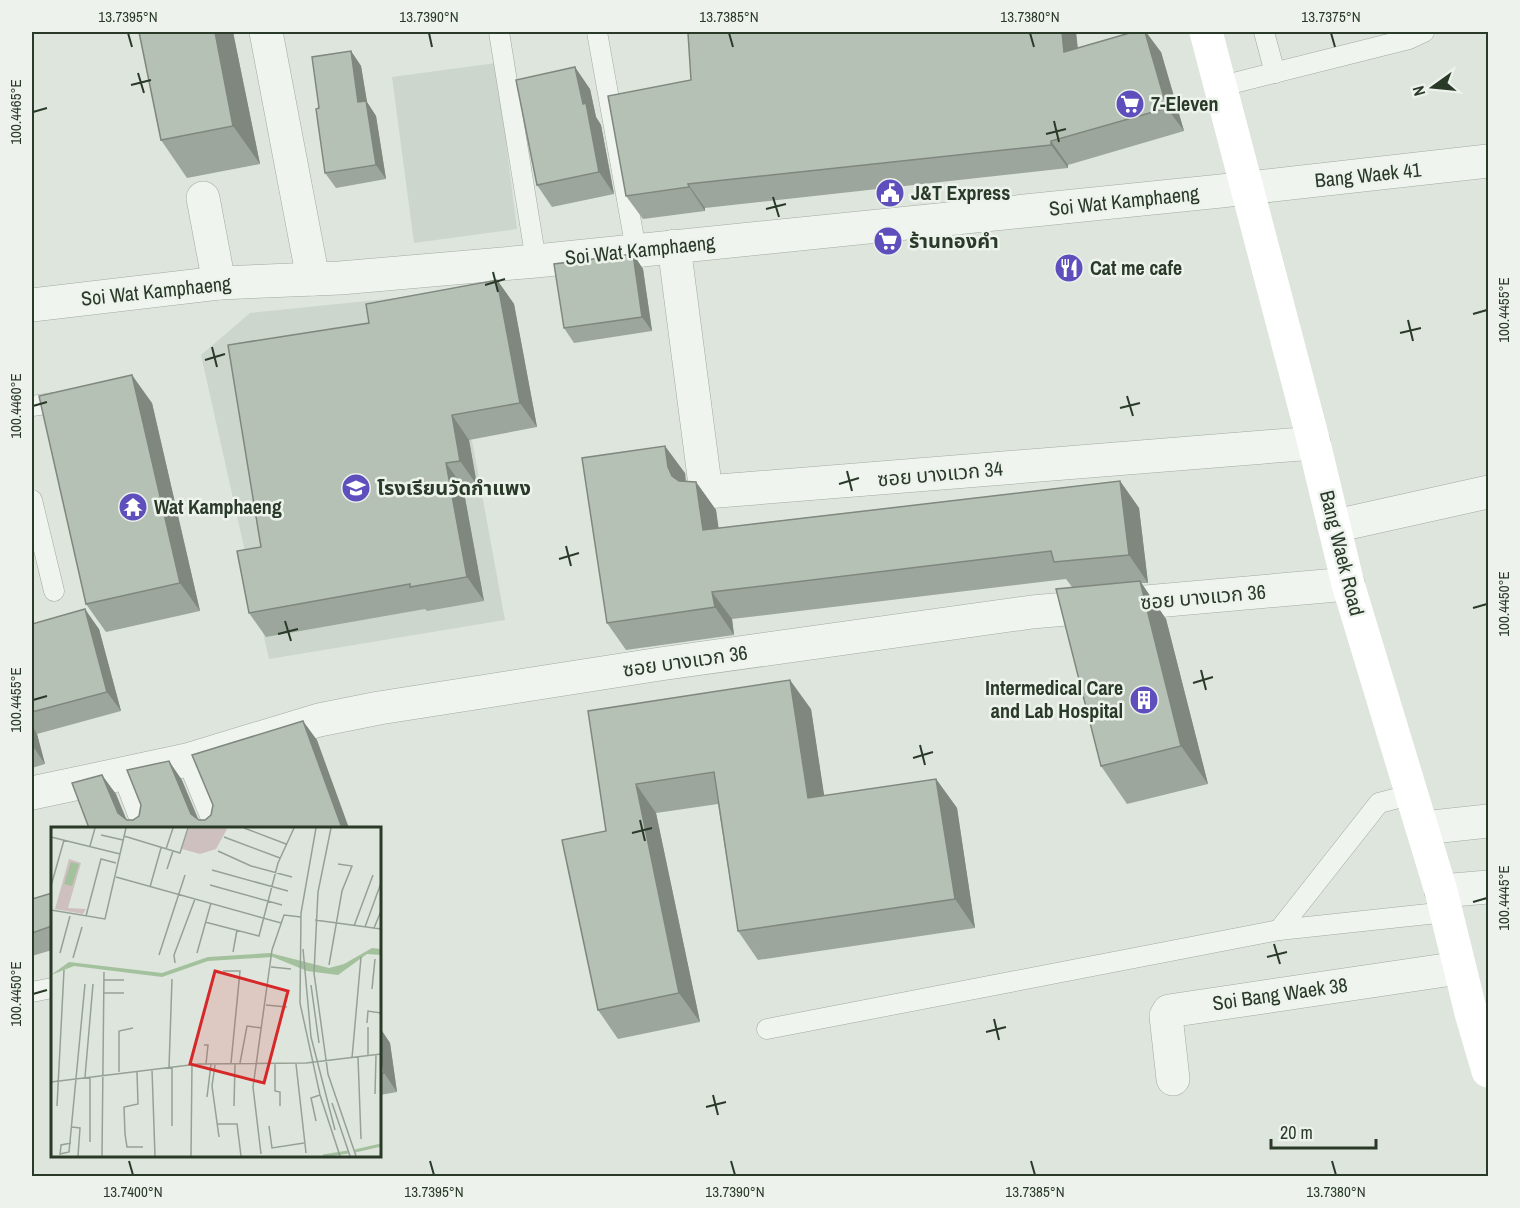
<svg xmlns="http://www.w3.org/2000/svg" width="1520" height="1208" font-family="'Archivo Narrow','Noto Sans Thai',sans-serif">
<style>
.built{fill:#ccd6cc}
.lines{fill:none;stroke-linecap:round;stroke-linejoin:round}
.service-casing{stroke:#a1ab9f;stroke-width:21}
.minor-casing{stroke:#a1ab9f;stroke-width:34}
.service{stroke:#eff4ef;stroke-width:20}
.minor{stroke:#eff4ef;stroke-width:33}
.secondary{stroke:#fff;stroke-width:33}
.wall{fill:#9da69c}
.shaded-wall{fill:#7f877f}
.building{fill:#b6c1b5;stroke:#7f877f;stroke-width:1.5}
.ticks{fill:none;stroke:#2a3a28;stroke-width:2}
.labels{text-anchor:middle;stroke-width:5;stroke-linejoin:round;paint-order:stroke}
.poi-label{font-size:20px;font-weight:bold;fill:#2a3a28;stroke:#edf3ec;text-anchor:start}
.street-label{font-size:20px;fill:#2a3a28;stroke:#edf3ec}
.inset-river{fill:none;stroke:#a3c19c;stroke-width:3}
.inset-road{fill:none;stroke:#96a195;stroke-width:1.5}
.view{fill:#d62828;fill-opacity:0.15;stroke:#d62828;stroke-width:3}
.inset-edge{fill:none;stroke:#2a3a28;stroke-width:3}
.neatline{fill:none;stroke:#2a3a28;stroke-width:2}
.ticks-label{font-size:15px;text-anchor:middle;fill:#2a3a28}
</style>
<rect width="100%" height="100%" fill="#dee5dd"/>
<g class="built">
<polygon points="496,63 517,229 414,243 392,77"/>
<polygon points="445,293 505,620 269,659 201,355 250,313"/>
</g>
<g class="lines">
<g class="service-casing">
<g id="service">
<polyline points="499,32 536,261"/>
<polyline points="597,32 636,250"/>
<polyline points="1264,32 1275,73"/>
<polyline points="1222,86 1409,39 1424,32"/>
<polyline points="32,406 67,401"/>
<polyline points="32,500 54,591"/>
<polyline points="187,760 215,828"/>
<polyline points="122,773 143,828"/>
<polyline points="1279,930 1447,912"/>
<polyline points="32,992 52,988"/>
<polyline points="767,1029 1279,930 1379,803 1413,794"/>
</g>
</g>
<g class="minor-casing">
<g id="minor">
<polyline points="266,32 313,279"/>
<polyline points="203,198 219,283"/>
<polyline points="674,246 706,492 1314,443"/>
<polyline points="32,305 219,283 340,278 536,261 1221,191 1488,161"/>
<polyline points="1335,526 1488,492"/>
<polyline points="32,793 187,760 319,720 379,708 660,664 1032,612 1348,584"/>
<polyline points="1423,828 1488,821"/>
<polyline points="1441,891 1488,887"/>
<polyline points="1173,1079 1166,1016 1169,1011 1459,968"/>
</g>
</g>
<use href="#service" class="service"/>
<use href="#minor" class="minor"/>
<polyline class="secondary" points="1206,32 1314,443 1348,584 1441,891 1471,1013 1488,1071"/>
</g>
<g class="wall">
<polygon points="139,32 233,32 260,164 187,178 161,140"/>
<polygon points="1076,32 1078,48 1161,52 1184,131 1068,165 1068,168 705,208 705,211 643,219 626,196"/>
<polygon points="351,51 361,66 367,102 376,116 386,179 336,188 325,173 319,108"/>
<polygon points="590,89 596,117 601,125 614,194 552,207 537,185"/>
<polygon points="633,254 643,269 652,331 574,343 564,328"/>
<polygon points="497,280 514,304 537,427 469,440 477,485 463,487 484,601 427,611 425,609 266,637 249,613 261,547 369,323"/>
<polygon points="152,403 200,611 106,632 86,604"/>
<polygon points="685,473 686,482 696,482 716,510 718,528 1120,481 1139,508 1148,583 1141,583 1166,619 1208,784 1127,804 1101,766 1072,587 1066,579 732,619 734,635 626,650 607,623"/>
<polygon points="32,624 99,629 121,711 37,734 45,764 32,768"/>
<polygon points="811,709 824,796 936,779 957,808 975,928 758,960 738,931 718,804 656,813 700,1022 618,1039 598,1010 606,831 588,711"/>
<polygon points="52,893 52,950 32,956 32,899"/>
<polygon points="380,1028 390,1043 397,1092 380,1095"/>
</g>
<g class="shaded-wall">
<polygon points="215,32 233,32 260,164 233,126"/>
<polygon points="1062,32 1076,32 1080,76 1064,52"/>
<polygon points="1145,32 1146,32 1161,52 1184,131 1167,108"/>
<polygon points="351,51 361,66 367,102 376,116 386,179 376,165 358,102"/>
<polygon points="575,67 590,89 596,117 601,125 614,194 599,172"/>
<polygon points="1051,141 1068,165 1068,168 1051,145"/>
<polygon points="688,184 705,208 705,211 689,187"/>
<polygon points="633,254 643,269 652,331 642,317"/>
<polygon points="497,280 514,304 537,427 520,403"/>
<polygon points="132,375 152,403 200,611 180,583"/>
<polygon points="452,415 469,440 477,485 460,461"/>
<polygon points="665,446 685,473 687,494 672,476 668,467"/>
<polygon points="446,463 463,487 484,601 467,577"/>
<polygon points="1120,481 1139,508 1148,583 1129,555"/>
<polygon points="696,482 716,510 723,558 703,530"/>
<polygon points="1140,581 1166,619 1208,784 1181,746"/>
<polygon points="712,592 732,619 734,635 715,607"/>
<polygon points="85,609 99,629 121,711 107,692"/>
<polygon points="790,680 811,709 829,827 808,798"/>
<polygon points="303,721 317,740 349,828 342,828"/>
<polygon points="32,726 37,734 45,764 32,745"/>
<polygon points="169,761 182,780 202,828 191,814"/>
<polygon points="102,775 116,794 130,828 118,813"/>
<polygon points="936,779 957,808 975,928 955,899"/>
<polygon points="636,784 656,813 700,1022 679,993"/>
<polygon points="380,1028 390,1043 397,1092 384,1073 380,1044"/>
</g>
<g class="building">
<polygon points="139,32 215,32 233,126 161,140"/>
<polygon points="705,32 1062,32 1064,52 1133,32 1145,32 1167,108 1051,141 1051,145 688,184 689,187 626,196 608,96 691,80 688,33"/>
<polygon points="351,51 358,102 366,101 376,165 325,173 316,109 319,108 312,57"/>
<polygon points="575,67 583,104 586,103 599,172 537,185 516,80"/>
<polygon points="633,254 642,317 564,328 554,264"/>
<polygon points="497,280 520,403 452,415 460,461 446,463 467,577 410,587 410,584 249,613 237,551 261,547 228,345 369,323 366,304"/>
<polygon points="132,375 180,583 86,604 39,396"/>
<polygon points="665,446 668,467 672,476 679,481 696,482 703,530 1120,481 1129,555 1054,562 1051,551 712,592 715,607 607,623 582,458"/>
<polygon points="1140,581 1181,746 1101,766 1056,589"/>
<polygon points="85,609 107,692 32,712 32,624"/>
<polygon points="790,680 808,798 936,779 955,899 738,931 714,772 636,784 679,993 598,1010 562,840 606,831 588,711"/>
<polygon points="303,721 342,828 89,828 72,783 102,775 118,813 127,820 133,820 139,816 141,805 127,770 169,761 191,814 199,820 205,820 211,815 213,805 192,755"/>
<polygon points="52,893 52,926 32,933 32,899"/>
<polygon points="380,1044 384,1073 380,1074"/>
</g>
<path class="ticks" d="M 128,33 L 132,47M 429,33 L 432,47M 729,33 L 733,47M 1030,33 L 1034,47M 1331,33 L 1335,47M 138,73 L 144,93M 131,85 L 151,80M 33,112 L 47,108M 1054,121 L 1059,142M 1046,134 L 1066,129M 773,197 L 779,217M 766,209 L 786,204M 493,272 L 498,292M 485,285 L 505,279M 1473,314 L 1487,310M 1408,320 L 1413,341M 1400,333 L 1421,328M 212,347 L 217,367M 205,360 L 225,354M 1127,396 L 1133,416M 33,406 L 47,402M 1120,408 L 1140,403M 847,471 L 852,491M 839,484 L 859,478M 566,546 L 571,566M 559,559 L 579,553M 1473,608 L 1487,604M 285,621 L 291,641M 278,634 L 298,629M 1201,670 L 1206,690M 1193,683 L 1213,677M 33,700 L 47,696M 920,745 L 925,765M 913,758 L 933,752M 640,820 L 645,841M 632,833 L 652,828M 1473,902 L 1487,898M 1274,944 L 1280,964M 1267,957 L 1287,952M 33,994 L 47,990M 994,1019 L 999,1040M 986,1032 L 1006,1027M 713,1095 L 718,1115M 706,1107 L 726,1102M 129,1161 L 133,1175M 430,1161 L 434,1175M 731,1161 L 735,1175M 1031,1161 L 1035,1175M 1332,1161 L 1336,1175"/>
<defs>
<g id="supermarket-disc" transform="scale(1.5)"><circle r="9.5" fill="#5f4fbd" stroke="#edf3ec"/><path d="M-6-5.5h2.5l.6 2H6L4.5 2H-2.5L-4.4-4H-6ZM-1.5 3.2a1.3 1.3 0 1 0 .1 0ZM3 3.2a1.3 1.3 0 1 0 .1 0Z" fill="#fff"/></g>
<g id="civic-disc" transform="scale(1.5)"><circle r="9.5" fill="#5f4fbd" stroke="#edf3ec"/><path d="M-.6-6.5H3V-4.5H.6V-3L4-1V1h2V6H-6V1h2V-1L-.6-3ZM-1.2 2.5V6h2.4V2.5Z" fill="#fff"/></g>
<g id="restaurant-disc" transform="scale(1.5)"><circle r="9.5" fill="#5f4fbd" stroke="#edf3ec"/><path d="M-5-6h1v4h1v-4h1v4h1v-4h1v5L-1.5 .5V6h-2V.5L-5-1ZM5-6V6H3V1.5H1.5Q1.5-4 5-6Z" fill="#fff"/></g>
<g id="school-disc" transform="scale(1.5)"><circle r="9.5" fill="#5f4fbd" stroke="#edf3ec"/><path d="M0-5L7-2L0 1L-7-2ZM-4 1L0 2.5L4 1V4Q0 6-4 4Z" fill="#fff"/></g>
<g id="temple-disc" transform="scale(1.5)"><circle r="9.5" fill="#5f4fbd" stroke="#edf3ec"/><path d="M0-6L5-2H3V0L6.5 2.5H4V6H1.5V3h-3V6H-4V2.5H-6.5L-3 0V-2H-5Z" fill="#fff"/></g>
<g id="building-disc" transform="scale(1.5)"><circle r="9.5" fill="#5f4fbd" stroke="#edf3ec"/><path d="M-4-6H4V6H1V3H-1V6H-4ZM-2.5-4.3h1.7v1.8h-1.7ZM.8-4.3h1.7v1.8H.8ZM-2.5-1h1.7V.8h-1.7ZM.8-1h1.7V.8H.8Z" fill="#fff"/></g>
</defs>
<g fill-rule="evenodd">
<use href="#supermarket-disc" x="1130" y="104"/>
<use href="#civic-disc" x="890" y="193"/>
<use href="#supermarket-disc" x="888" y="241"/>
<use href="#restaurant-disc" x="1069" y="268"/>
<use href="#school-disc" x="356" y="488"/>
<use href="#temple-disc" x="133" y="507"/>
<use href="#building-disc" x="1144" y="700"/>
</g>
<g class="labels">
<g class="poi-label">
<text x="1151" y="111">7-Eleven</text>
<text x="911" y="200">J&amp;T Express</text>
<text x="909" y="248">ร้านทองคำ</text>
<text x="1090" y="275">Cat me cafe</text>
<text x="377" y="495">โรงเรียนวัดกำแพง</text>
<text x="154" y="514">Wat Kamphaeng</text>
<text x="1123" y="695" text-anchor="end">Intermedical Care<tspan x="1123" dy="23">and Lab Hospital</tspan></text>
</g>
<g class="street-label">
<text transform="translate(1368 175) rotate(-6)" y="7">Bang Waek 41</text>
<text transform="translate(1124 201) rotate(-6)" y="7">Soi Wat Kamphaeng</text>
<text transform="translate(640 250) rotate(-6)" y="7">Soi Wat Kamphaeng</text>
<text transform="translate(156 291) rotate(-6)" y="7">Soi Wat Kamphaeng</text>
<text transform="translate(940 474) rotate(-5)" y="7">ซอย บางแวก 34</text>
<text transform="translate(1342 553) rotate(76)" y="7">Bang Waek Road</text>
<text transform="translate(1203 597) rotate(-5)" y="7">ซอย บางแวก 36</text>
<text transform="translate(685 661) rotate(-8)" y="7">ซอย บางแวก 36</text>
<text transform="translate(1280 994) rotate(-8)" y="7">Soi Bang Waek 38</text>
</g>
</g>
<g transform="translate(51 827)">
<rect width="330" height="330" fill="#dee5dd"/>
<path d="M 138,1 L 174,1 L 176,2 L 165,22 L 149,27 L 131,22 ZM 18,32 L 30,36 L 17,81 L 35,82 L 32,87 L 4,82 Z" fill="#cec0bf"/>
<path d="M 20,35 L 28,37 L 21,59 L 13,57 ZM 321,121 L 330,122 L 330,128 L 316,127 L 287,148 L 256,144 L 222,130 L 157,134 L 111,150 L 23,139 L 0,148 L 18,135 L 111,146 L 157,130 L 219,126 L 278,141 L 293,137 Z" fill="#a3c19c"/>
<path class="inset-river" d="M 304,324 L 330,318M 272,329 L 297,325"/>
<path class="inset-road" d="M 193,1 L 235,17M 265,1 L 250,86 L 249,176 L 269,268 L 289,329M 280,1 L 267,65 L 263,146 L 277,247 L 305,329M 50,8 L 72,13M 73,9 L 129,26 L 137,1M 0,10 L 69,27M 173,10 L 229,31M 39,19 L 44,1M 115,22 L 122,1M 167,24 L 200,39 L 241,50M 116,42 L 122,24M 161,43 L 237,64M 65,50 L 230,96M 159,58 L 231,78M 0,59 L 13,13M 99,60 L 110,21M 0,83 L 54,92 L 75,1M 35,89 L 50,32 L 65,36M 264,93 L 330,102M 154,95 L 208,109 L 227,36 L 243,1M 303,99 L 322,48M 314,100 L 330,56M 323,101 L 330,84M 252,122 L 260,210 L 284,303M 182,125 L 186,103M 9,126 L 19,89M 146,126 L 160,76M 108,128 L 134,48M 22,131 L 31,100M 124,136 L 123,128 L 144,72M 278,138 L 291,64 L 301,39 L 287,37M 220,140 L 240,142M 172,144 L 189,144 L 180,236M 53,153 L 73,153M 260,158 L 268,216M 321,162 L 324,132M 53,166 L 73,166M 215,178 L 236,180M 316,196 L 317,184 L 330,186M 153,218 L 157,218 L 155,237M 317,229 L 317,200M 307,230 L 310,312M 301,231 L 310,130M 189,236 L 196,199 L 211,201M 224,237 L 224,264 L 229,265 L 229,279M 245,237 L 255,326M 164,238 L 161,259 L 168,310M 121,240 L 121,299M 118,241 L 121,152M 101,243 L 104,329M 68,245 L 68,204 L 82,201M 86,245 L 87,277 L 73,280 L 74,307 L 76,320 L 92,320M 34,250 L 42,157M 39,250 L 39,315M 0,255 L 147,237 L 255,236 L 330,227M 324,267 L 325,228M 156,270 L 160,237M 281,276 L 299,329M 6,279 L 13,143M 183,279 L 184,237M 265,294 L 260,271 L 269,268M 166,297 L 186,297 L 190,329M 218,299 L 221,321 L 253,316M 21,300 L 29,301 L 27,329M 9,327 L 18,325 L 34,157M 210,327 L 202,260 L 221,123 L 233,88 L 250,90M 9,328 L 10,318 L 20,316M 51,329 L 53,145M 140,329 L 141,237"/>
<path class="view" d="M 164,144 L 237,164 L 213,256 L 139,237 Z"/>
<rect width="330" height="330" class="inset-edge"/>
</g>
<rect width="1520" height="1208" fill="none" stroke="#edf3ec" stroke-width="66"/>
<g transform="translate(1433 87) rotate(255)" stroke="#edf3ec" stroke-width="4.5" paint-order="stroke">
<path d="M0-4.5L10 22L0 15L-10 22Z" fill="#2a3a28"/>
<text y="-9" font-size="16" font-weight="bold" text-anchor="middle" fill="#2a3a28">N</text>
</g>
<path d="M1271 1139v9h105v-9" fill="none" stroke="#2a3a28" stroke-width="3"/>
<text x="1280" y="1139" font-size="18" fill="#2a3a28" stroke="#edf3ec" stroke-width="4.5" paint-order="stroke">20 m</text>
<rect x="33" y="33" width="1454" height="1142" class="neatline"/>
<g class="ticks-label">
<text x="128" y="22">13.7395°N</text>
<text x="429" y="22">13.7390°N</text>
<text x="729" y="22">13.7385°N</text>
<text x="1030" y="22">13.7380°N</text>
<text x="1331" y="22">13.7375°N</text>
<text transform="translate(16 112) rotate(-90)" y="5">100.4465°E</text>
<text transform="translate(1504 310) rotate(-90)" y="5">100.4455°E</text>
<text transform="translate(16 406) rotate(-90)" y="5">100.4460°E</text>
<text transform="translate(1504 604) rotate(-90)" y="5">100.4450°E</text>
<text transform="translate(16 700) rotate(-90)" y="5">100.4455°E</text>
<text transform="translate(1504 898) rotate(-90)" y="5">100.4445°E</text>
<text transform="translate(16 994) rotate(-90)" y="5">100.4450°E</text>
<text x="133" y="1197">13.7400°N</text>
<text x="434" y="1197">13.7395°N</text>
<text x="735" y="1197">13.7390°N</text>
<text x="1035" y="1197">13.7385°N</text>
<text x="1336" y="1197">13.7380°N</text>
</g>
</svg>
